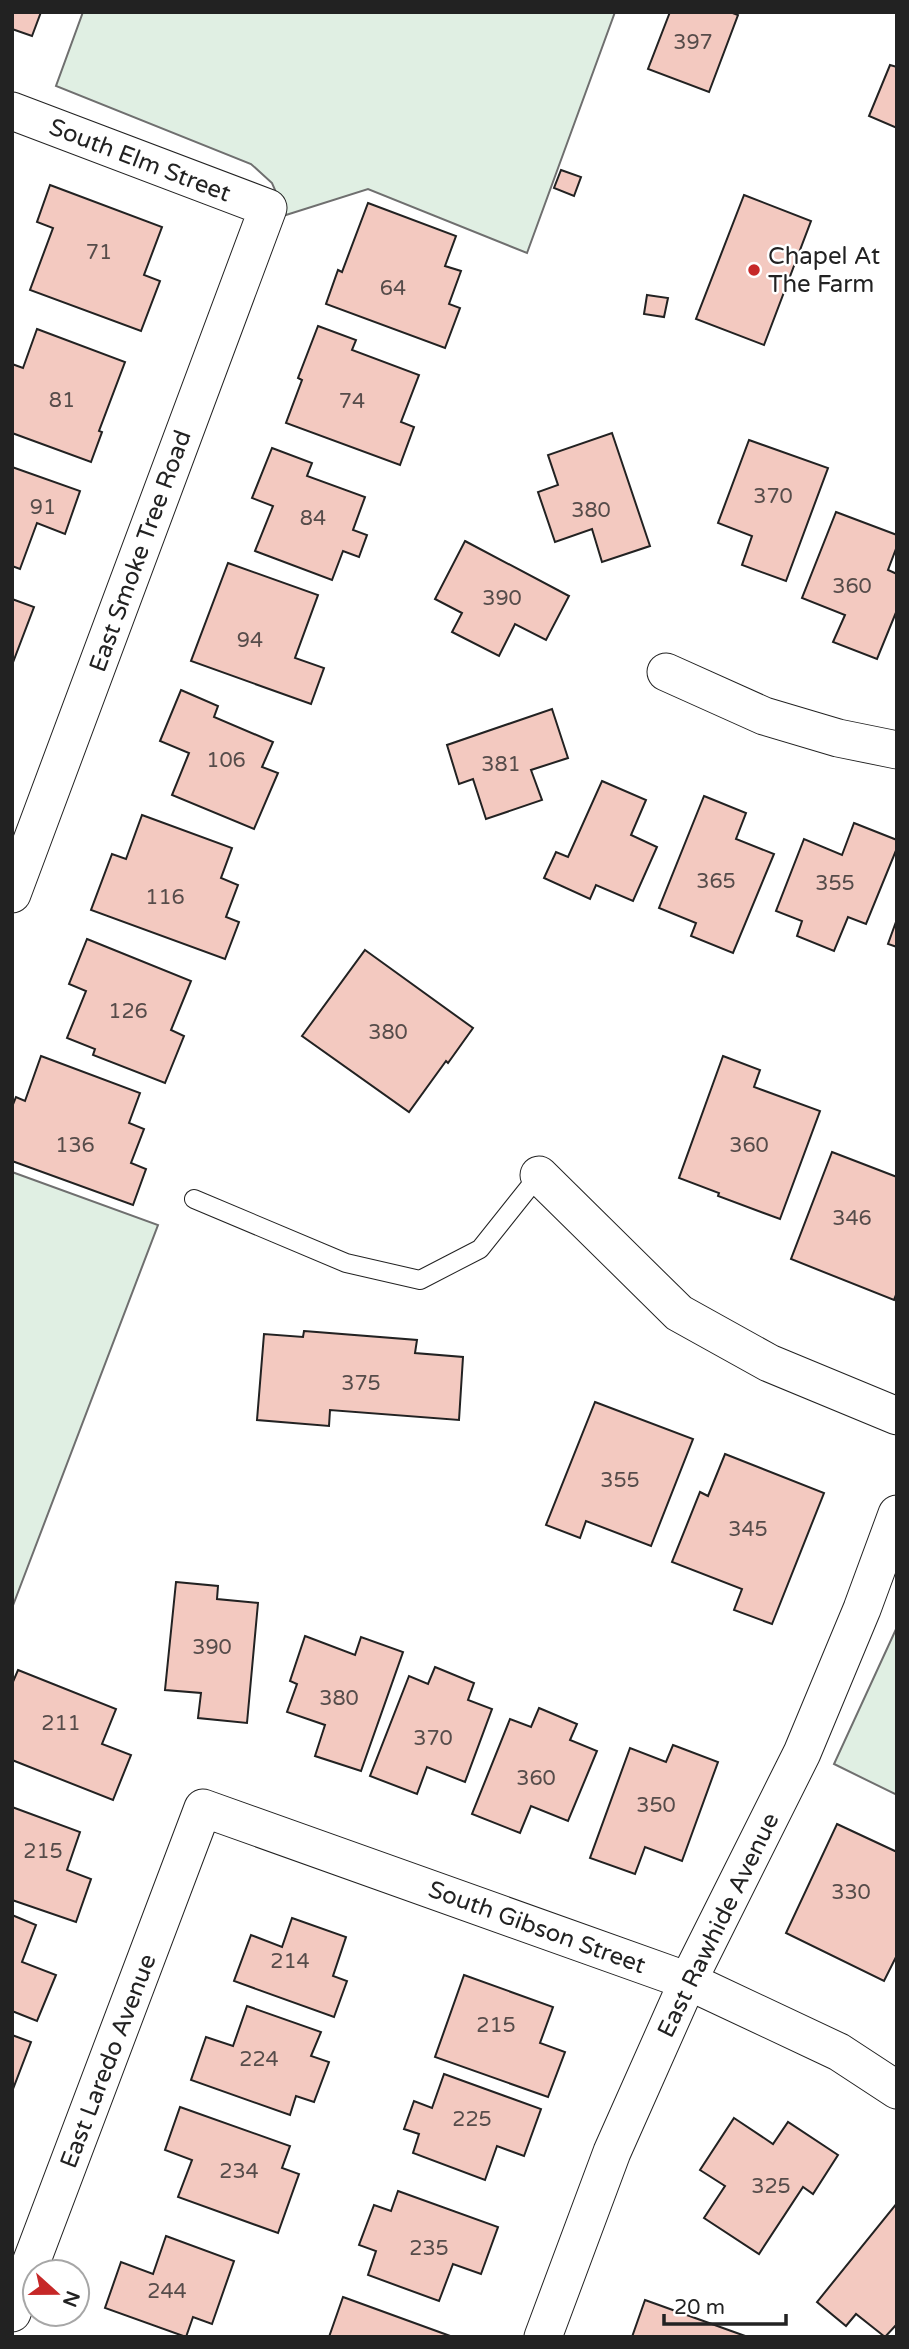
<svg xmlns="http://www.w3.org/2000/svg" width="909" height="2349" font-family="'Varela Round',sans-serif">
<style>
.green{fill:#e0efe3;stroke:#6f6f6f;stroke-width:2}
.building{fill:#f3c9c0;stroke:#222;stroke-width:2}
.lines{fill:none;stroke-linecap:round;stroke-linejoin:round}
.lane-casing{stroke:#222;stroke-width:20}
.street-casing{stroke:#222;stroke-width:39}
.lane{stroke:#fff;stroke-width:18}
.street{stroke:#fff;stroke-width:37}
.poi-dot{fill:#c62828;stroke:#fff;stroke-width:2.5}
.labels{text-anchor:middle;stroke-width:5;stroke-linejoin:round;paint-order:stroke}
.number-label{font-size:21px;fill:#564c4a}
.street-label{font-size:24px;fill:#222;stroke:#fff}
.poi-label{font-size:24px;fill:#222;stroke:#fff;text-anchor:start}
</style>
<rect width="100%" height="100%" fill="#fff"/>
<g class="green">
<polygon points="83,12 615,12 527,253 368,189 286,215 272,183 251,164 56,86"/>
<polygon points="12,1172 158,1225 12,1608"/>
<polygon points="897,1627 897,1795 834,1764"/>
</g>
<g class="building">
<polygon points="12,12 41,12 32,36 12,29"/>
<polygon points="670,12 730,12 738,15 709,92 648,69"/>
<polygon points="890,65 897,67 897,128 869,116"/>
<polygon points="561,170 581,177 574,196 554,188"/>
<polygon points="50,185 162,227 144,275 160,281 141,331 30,290 53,228 37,222"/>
<polygon points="744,195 811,221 764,345 696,319"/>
<polygon points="368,203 456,236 445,266 461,271 449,304 460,308 445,348 326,304 338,270 342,272"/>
<polygon points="647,295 668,298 664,317 644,314"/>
<polygon points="318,326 356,340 352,350 419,375 401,422 414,427 400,465 286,423 302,380 298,378"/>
<polygon points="37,329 125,362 99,431 102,432 91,462 12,433 12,364 23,368"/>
<polygon points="612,433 650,546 602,562 592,529 555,542 538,492 558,485 548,455"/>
<polygon points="749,440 828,468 786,581 742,565 752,536 718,523"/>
<polygon points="272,448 312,463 307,476 365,497 353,530 367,535 359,557 343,551 332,580 255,551 273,506 252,498"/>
<polygon points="12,467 80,491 65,534 37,523 20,569 12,566"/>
<polygon points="836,512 897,535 897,546 888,570 897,574 897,610 877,659 833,642 845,615 802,598"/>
<polygon points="465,541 569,596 546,640 515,624 499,656 452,632 462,613 435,599"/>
<polygon points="228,563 318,595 295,658 324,668 311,704 191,661"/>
<polygon points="12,599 34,607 12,665"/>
<polygon points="181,690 218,706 214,717 273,742 262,767 278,773 254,829 172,795 189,753 160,741"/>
<polygon points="552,709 568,758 531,770 542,800 486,819 473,779 459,784 447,745"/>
<polygon points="602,781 646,800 631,835 657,847 633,901 596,885 590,899 544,878 556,852 568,857"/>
<polygon points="704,796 746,813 736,839 774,854 733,953 691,936 696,923 659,908"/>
<polygon points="142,815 232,848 221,878 238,885 226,917 239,922 225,959 91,910 112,854 126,859"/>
<polygon points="854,823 897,840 897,848 866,924 848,917 834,951 797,936 802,921 776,911 804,839 842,855"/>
<polygon points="897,919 897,947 888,944"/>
<polygon points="87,939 191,981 171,1030 184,1036 165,1083 93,1055 95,1049 67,1038 86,991 69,984"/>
<polygon points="365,950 473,1028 448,1063 446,1061 409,1112 302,1036"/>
<polygon points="41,1056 140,1093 129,1123 144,1129 131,1163 146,1169 133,1205 12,1161 12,1107 16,1097 25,1101"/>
<polygon points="723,1056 760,1070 754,1087 820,1111 780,1219 718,1196 719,1193 679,1178"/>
<polygon points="832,1152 897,1177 897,1292 894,1300 791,1259"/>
<polygon points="304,1331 417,1340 415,1353 463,1357 459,1420 330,1410 329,1426 257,1420 264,1334 303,1337"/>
<polygon points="595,1402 693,1439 651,1546 586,1521 580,1538 546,1525"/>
<polygon points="725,1454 824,1493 772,1624 734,1610 742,1589 672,1562 700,1492 708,1496"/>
<polygon points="176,1582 218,1586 217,1599 258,1603 247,1723 198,1718 201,1693 165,1690"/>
<polygon points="305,1636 355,1655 361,1637 403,1652 361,1771 315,1756 325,1725 287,1712 297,1684 290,1681"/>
<polygon points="435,1667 474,1683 468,1700 492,1709 465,1782 427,1767 417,1794 370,1776 409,1676 428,1684"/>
<polygon points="18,1670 116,1709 102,1744 131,1755 113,1800 12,1760 12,1684"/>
<polygon points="539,1708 577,1724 570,1740 597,1751 568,1821 531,1806 520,1833 472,1814 510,1719 531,1727"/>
<polygon points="673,1745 718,1762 682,1861 645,1847 635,1874 590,1858 630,1748 666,1762"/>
<polygon points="12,1807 80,1832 67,1870 91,1879 76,1922 12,1900"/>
<polygon points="837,1824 897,1852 897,1955 884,1981 786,1933"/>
<polygon points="12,1915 36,1925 22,1962 56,1975 37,2021 12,2011"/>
<polygon points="292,1918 346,1937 333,1976 347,1981 334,2017 234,1981 251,1935 282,1947"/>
<polygon points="464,1975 553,2007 540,2043 565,2052 548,2097 435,2057"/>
<polygon points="247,2006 321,2032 311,2056 329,2062 314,2102 296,2096 290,2115 191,2080 206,2037 233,2046"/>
<polygon points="12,2035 31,2042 13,2089 12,2088"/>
<polygon points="444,2074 541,2109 524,2156 497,2146 485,2180 413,2153 419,2134 404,2129 414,2101 432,2108"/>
<polygon points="180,2107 290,2146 282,2168 299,2174 278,2233 178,2197 192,2160 165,2150"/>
<polygon points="734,2118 773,2144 788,2122 838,2155 813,2194 803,2187 759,2254 704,2218 725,2186 700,2170"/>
<polygon points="398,2191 498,2227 481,2274 453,2264 439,2301 368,2275 376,2251 359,2245 374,2205 391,2211"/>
<polygon points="897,2203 897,2324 885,2337 856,2314 846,2326 817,2302"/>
<polygon points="166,2236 234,2261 212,2324 193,2317 186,2337 105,2308 121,2262 153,2274"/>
<polygon points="343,2297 453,2337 329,2337"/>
<polygon points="645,2300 748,2337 632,2337"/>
</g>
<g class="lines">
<g class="lane-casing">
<polyline id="lane" points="194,1199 346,1263 420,1280 480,1249 539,1175"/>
</g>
<g class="street-casing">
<g id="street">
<polyline points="12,111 268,208 12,894"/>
<polyline points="666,672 764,716 838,738 897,750"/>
<polyline points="539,1175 679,1313 769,1363 897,1416"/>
<polyline points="12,2313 203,1808 688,1981 839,2052 897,2090"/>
<polyline points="543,2337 612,2152 688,1981 802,1753 862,1609 897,1514"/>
</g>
</g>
<use href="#lane" class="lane"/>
<use href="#street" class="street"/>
</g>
<circle class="poi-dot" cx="754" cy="270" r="7"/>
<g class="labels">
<g class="number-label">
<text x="693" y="49">397</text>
<text x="99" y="259">71</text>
<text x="393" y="295">64</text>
<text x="62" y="407">81</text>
<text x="352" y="408">74</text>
<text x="773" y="503">370</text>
<text x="43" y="514">91</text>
<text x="591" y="517">380</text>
<text x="313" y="525">84</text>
<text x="852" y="593">360</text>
<text x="502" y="605">390</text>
<text x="250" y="647">94</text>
<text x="226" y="767">106</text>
<text x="501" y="771">381</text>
<text x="716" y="888">365</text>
<text x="835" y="890">355</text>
<text x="165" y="904">116</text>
<text x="128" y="1018">126</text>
<text x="388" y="1039">380</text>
<text x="75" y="1152">136</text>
<text x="749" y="1152">360</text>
<text x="852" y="1225">346</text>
<text x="361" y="1390">375</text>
<text x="620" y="1487">355</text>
<text x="748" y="1536">345</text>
<text x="212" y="1654">390</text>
<text x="339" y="1705">380</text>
<text x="61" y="1730">211</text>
<text x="433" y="1745">370</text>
<text x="536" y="1785">360</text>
<text x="656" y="1812">350</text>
<text x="43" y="1858">215</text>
<text x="851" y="1899">330</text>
<text x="290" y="1968">214</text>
<text x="496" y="2032">215</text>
<text x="259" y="2066">224</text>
<text x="472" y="2126">225</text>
<text x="239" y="2178">234</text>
<text x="771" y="2193">325</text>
<text x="429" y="2255">235</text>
<text x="167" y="2298">244</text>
</g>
<g class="street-label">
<text transform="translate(140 160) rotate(21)" y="8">South Elm Street</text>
<text transform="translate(140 551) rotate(-70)" y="8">East Smoke Tree Road</text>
<text transform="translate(718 1925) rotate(-64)" y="8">East Rawhide Avenue</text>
<text transform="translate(537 1927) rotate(20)" y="8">South Gibson Street</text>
<text transform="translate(108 2061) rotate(-69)" y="8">East Laredo Avenue</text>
</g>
<g class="poi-label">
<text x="768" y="264">Chapel At<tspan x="768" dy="28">The Farm</tspan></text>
</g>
</g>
<rect width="909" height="2349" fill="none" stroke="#222222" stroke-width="28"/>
<g transform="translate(56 2293) rotate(111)"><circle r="33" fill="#ffffff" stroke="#a7a7a7" stroke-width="2"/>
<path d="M0-5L12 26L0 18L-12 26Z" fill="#c62828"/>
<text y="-10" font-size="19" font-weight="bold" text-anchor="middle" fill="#222222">N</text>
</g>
<path d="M664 2314v10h122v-10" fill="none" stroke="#222222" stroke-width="3.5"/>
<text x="674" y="2314" font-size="21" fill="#222222" stroke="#ffffff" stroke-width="5" paint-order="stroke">20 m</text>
</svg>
